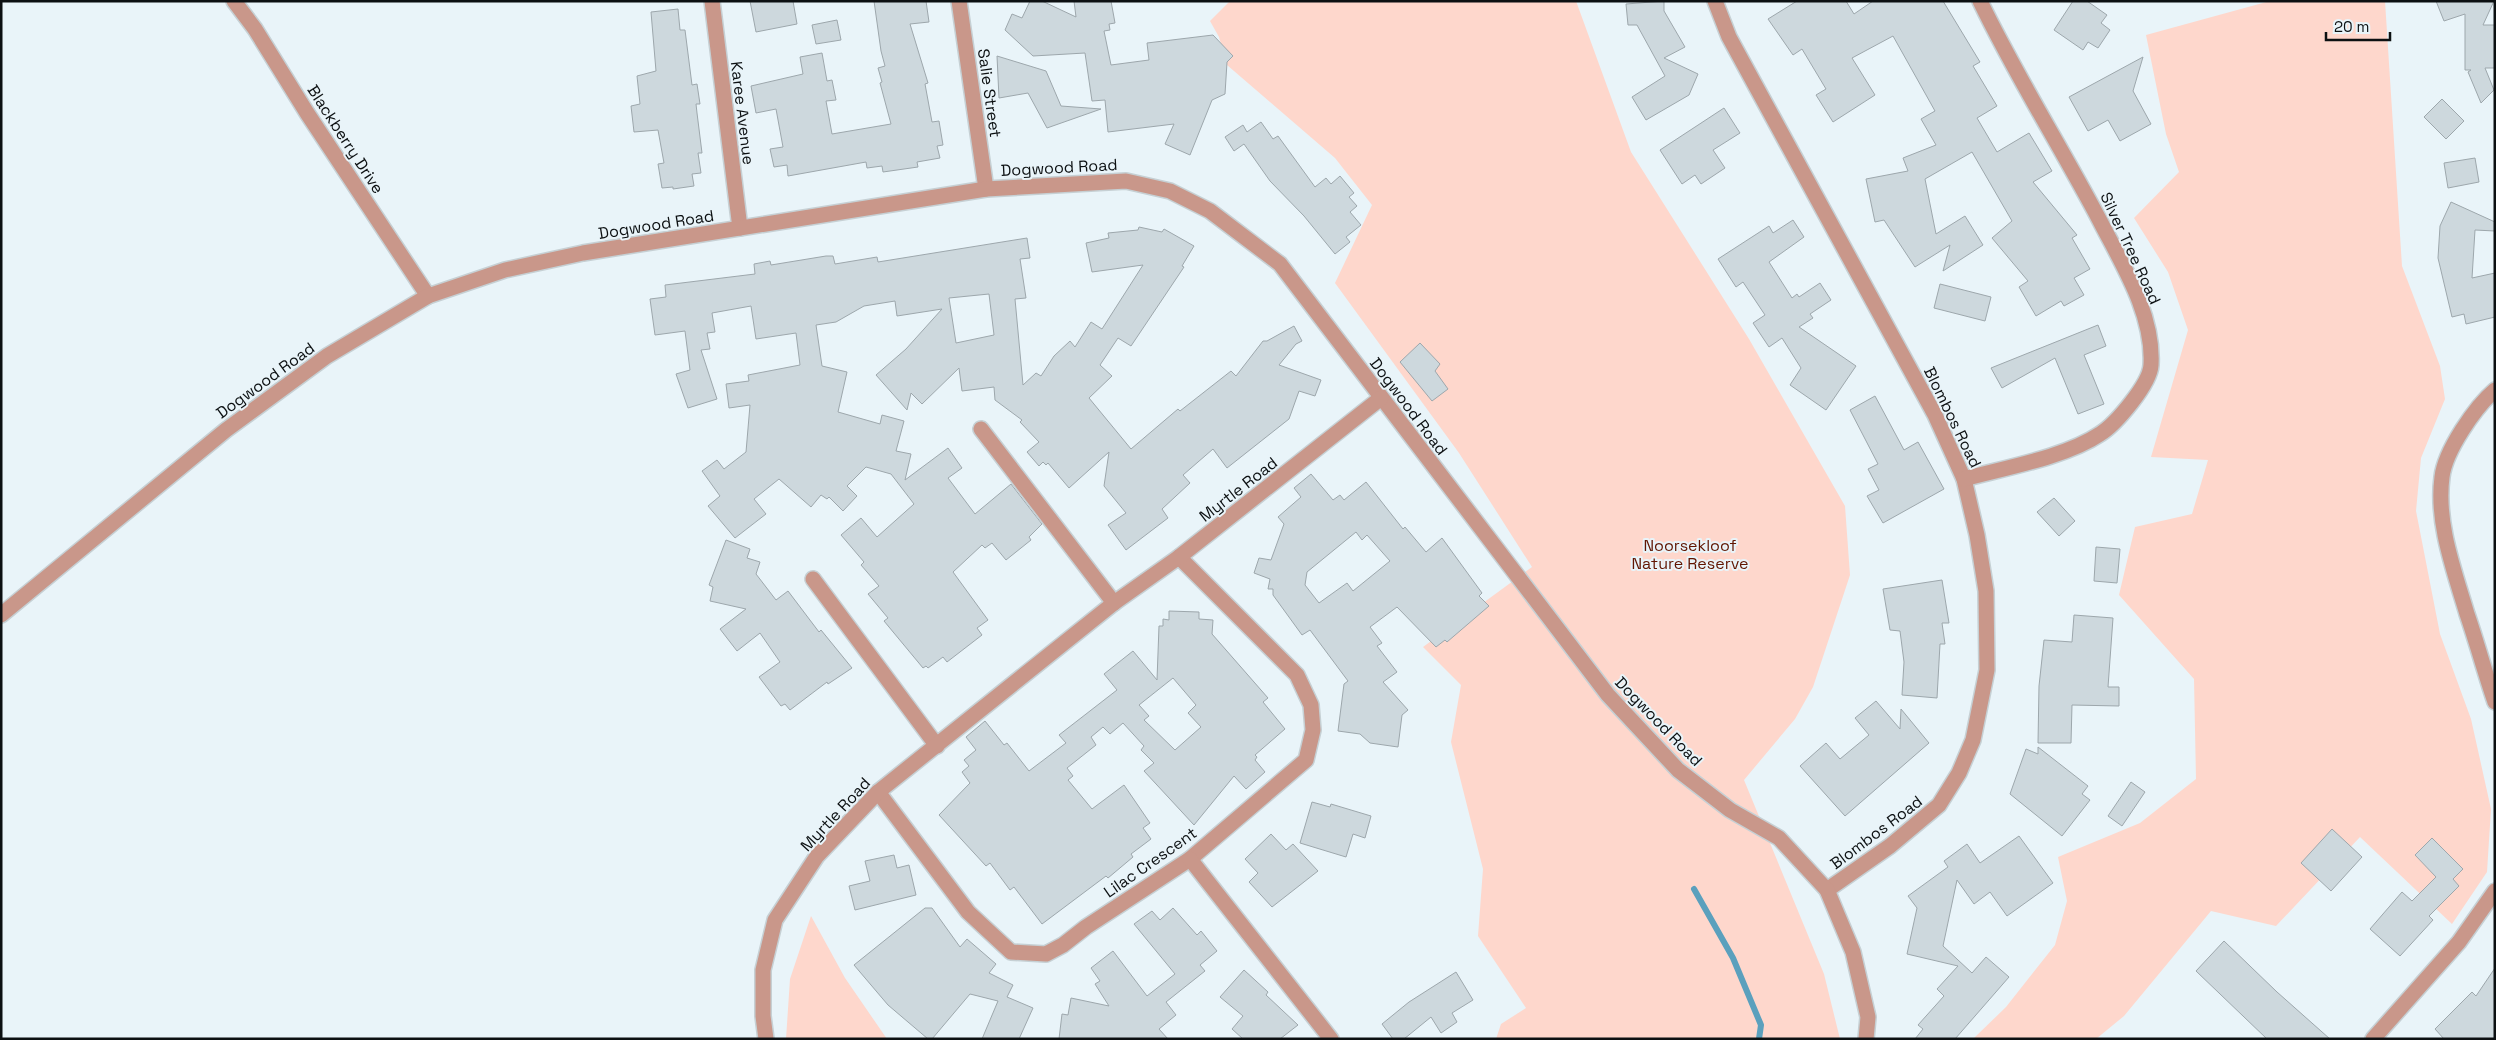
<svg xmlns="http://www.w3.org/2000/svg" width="2496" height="1040" font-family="'Space Grotesk',sans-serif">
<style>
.green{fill:#fed7cc}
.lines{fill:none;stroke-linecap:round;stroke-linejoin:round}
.stream{stroke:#5ba0bd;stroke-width:6}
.building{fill:#cdd8dd;stroke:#9da7ac;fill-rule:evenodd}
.street-casing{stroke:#c6d0d4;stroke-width:18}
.street{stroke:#c9978a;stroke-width:15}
.labels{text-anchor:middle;stroke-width:4;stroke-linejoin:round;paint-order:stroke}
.street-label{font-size:16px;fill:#0c1012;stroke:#e9f4f9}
.park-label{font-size:16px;fill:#611501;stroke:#e9f4f9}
</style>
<rect width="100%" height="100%" fill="#e9f4f9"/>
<g class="green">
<polygon points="1230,1 1576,1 1631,152 1749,339 1845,506 1850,575 1813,687 1795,719 1744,780 1824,974 1840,1039 1496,1039 1501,1024 1526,1008 1478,936 1483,869 1451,742 1461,685 1423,647 1532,567 1459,453 1335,283 1372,205 1335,158 1227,65 1219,37 1210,21"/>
<polygon points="2270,1 2385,1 2402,266 2440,366 2445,399 2421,458 2416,511 2440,634 2471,719 2491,809 2487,872 2452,924 2360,837 2276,926 2211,911 2124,1016 2096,1039 1973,1039 2006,1007 2055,945 2067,901 2058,857 2140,823 2196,779 2194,679 2119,595 2135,527 2192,514 2208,460 2151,457 2188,330 2168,272 2134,218 2179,172 2166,134 2146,35"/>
<polygon points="811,916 845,978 887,1039 786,1039 790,979"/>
</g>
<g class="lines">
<polyline class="stream" points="1694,889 1733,958 1761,1025 1759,1039"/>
</g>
<g class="building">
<polygon points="750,1 793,1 797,24 756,32"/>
<polygon points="874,1 926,1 929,22 910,24 928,83 925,84 932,122 939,121 943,145 937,146 940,158 917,162 918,167 883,172 882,166 867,168 866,162 788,176 787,165 774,167 770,149 783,147 776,109 756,113 751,86 803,74 800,57 822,53 827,81 832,80 836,100 826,101 832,134 891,124 880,83 882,82 878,68 885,66 881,51"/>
<polygon points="1030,1 1042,1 1076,17 1074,1 1111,1 1115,23 1109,24 1110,30 1104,31 1111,65 1149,60 1147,43 1213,35 1233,56 1227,62 1225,94 1212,100 1190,155 1165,144 1174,124 1108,132 1105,100 1092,101 1085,53 1033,56 1005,30 1012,14 1022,18"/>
<polygon points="1664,1 1664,11 1685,47 1664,58 1698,74 1689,95 1646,120 1632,97 1665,76 1637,25 1628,25 1626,4"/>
<polygon points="1797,1 1846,1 1854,14 1873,1 1943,1 1980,62 1973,66 1997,106 1977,118 1997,152 2029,133 2052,171 2033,182 2077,235 2072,238 2090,269 2074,278 2084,295 2064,306 2061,301 2036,316 2019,287 2028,281 1992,238 2012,221 1972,152 1925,179 1936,234 1965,216 1983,245 1943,271 1950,245 1915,267 1884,220 1875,222 1866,179 1908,171 1903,158 1936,145 1921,119 1935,111 1893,36 1852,58 1875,95 1833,122 1816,95 1826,89 1802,49 1793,55 1768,19"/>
<polygon points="2073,1 2087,1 2107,15 2101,23 2110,30 2098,48 2088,42 2083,50 2054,30"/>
<polygon points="2436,1 2494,1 2483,25 2495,25 2495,68 2485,68 2494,90 2481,103 2468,72 2471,70 2465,70 2465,14 2444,21"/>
<polygon points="678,9 680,30 685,30 692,85 697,84 700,104 696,104 697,113 702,153 698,153 701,173 692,174 694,186 673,189 673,187 662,188 658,164 664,163 658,130 634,132 631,106 640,104 637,76 656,71 651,12"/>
<polygon points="837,20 841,40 816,44 812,25"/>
<polygon points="997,56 1046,71 1061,106 1101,109 1047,128 1028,93 999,98"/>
<polygon points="2143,57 2133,91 2151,124 2120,141 2108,120 2088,131 2069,97"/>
<polygon points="2442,99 2464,121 2446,139 2424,117"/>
<polygon points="1724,108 1740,133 1713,150 1725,168 1701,184 1695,175 1682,184 1660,150"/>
<polygon points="1261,122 1273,139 1278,136 1315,187 1326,178 1331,184 1340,176 1354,193 1349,197 1357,206 1350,212 1361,225 1346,237 1350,242 1335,254 1304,216 1270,181 1244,144 1234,151 1225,137 1243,125 1247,132"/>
<polygon points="2475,158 2479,182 2448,188 2444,163"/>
<polygon points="2451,202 2495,222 2495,231 2475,230 2472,278 2495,273 2495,317 2466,324 2464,314 2452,317 2438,258 2440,226"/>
<polygon points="1793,220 1804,237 1769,262 1792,298 1797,294 1799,297 1820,283 1831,300 1810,314 1813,318 1799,327 1856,366 1826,410 1790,385 1801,368 1782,338 1769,347 1753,323 1765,315 1743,282 1736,287 1718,259 1769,226 1773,233"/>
<path d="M 1139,227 L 1162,232 L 1164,229 L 1194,246 L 1182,266 L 1184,267 L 1131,346 L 1118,338 L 1100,365 L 1112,376 L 1089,398 L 1131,449 L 1178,409 L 1180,411 L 1231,371 L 1236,376 L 1263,341 L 1267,341 L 1294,326 L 1302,341 L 1296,344 L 1279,365 L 1321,380 L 1315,396 L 1299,391 L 1289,419 L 1227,468 L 1213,449 L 1183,475 L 1190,483 L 1162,509 L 1168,518 L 1126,550 L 1108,525 L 1126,513 L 1104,486 L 1109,452 L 1069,488 L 1048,463 L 1046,465 L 1043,462 L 1039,466 L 1027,452 L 1039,442 L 1020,422 L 1022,420 L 995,400 L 994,387 L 962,391 L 959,368 L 922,404 L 911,393 L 907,410 L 876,375 L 906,349 L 942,309 L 897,316 L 895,301 L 864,306 L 836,322 L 816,325 L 822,366 L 847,372 L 838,412 L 880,424 L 882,415 L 904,421 L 896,451 L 911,454 L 905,480 L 948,448 L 962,468 L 948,478 L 975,514 L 1011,484 L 1042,524 L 1029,537 L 1031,540 L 1006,560 L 992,543 L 985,548 L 982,545 L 953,572 L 988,620 L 977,628 L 982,635 L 947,662 L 943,657 L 928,668 L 926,666 L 923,668 L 884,621 L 888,618 L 868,594 L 879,586 L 861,565 L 864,562 L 841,535 L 861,518 L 877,537 L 914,504 L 891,474 L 866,467 L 847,486 L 857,496 L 843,511 L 829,497 L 827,499 L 821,495 L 811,507 L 779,479 L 754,499 L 766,514 L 735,538 L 708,506 L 720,496 L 702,471 L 717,460 L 724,469 L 746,452 L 750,405 L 729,408 L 726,384 L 749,381 L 748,375 L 800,365 L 796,333 L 756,339 L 751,306 L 712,313 L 715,332 L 707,333 L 710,349 L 701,350 L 717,399 L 688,408 L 676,374 L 690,370 L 685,331 L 655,335 L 650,299 L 666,297 L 665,285 L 755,274 L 754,264 L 770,261 L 771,265 L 826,256 L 833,256 L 835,264 L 877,257 L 878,262 L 1027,238 L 1030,258 L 1020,259 L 1026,298 L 1015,299 L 1023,385 L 1036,373 L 1041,376 L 1054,356 L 1070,341 L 1075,347 L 1091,322 L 1102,329 L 1143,265 L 1092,272 L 1086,243 L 1109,238 L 1108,233 L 1138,230 ZM 989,294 L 994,335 L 956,343 L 949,298 Z"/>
<polygon points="1940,284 1991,297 1985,321 1934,308"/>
<polygon points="2098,325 2106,346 2084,355 2104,404 2078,414 2055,358 2002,388 1991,368"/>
<polygon points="1420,343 1440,364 1435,371 1448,389 1432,401 1400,362"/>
<polygon points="1875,396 1904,450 1918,442 1944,489 1883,523 1867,496 1879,490 1868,469 1878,464 1850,410"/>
<path d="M 1311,474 L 1333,500 L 1340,495 L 1344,500 L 1366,482 L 1403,529 L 1405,527 L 1426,552 L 1442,538 L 1482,593 L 1479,596 L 1489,606 L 1447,642 L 1445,640 L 1436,647 L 1397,607 L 1370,627 L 1382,643 L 1377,646 L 1397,672 L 1383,682 L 1408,710 L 1402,715 L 1398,747 L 1370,743 L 1360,734 L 1338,731 L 1344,684 L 1348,681 L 1310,630 L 1302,635 L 1273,595 L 1273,589 L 1268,589 L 1270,579 L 1254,573 L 1259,558 L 1271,560 L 1284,524 L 1278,517 L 1301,497 L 1294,488 ZM 1356,532 L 1362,540 L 1367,535 L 1390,561 L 1353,591 L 1347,583 L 1319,603 L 1305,585 L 1307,572 Z"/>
<polygon points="2054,498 2075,521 2059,536 2037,512"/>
<polygon points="726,540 750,549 747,558 760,562 756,574 776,600 788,591 819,632 821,630 852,668 828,684 827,682 790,710 785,704 781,706 759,677 780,662 760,633 737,651 720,629 746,609 710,601 713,587 709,585"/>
<polygon points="2096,547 2120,549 2117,583 2094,581"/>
<polygon points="1942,580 1949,623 1942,623 1945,644 1940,644 1937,698 1902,695 1904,662 1900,631 1890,630 1883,589"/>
<path d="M 1169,611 L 1199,612 L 1199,619 L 1213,620 L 1212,634 L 1268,698 L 1263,702 L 1285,729 L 1255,755 L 1257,757 L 1255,760 L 1265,772 L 1246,789 L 1234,776 L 1194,825 L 1144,771 L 1154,763 L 1141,750 L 1144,746 L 1123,723 L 1110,734 L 1103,727 L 1091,737 L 1096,745 L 1067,768 L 1073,776 L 1068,780 L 1092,809 L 1124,785 L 1150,823 L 1143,828 L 1151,839 L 1131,854 L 1133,857 L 1108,878 L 1106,876 L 1042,924 L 1014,887 L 1010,890 L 990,863 L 986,866 L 939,815 L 970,783 L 962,772 L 969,766 L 964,760 L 976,750 L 966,737 L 985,721 L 1004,745 L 1007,743 L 1029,771 L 1066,743 L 1059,735 L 1117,690 L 1104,674 L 1133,651 L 1157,680 L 1159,626 L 1163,626 L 1163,619 L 1169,620 ZM 1173,678 L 1196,705 L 1188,713 L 1201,727 L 1175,750 L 1144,720 L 1149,716 L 1139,705 Z"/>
<polygon points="2074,615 2113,618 2108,687 2119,687 2119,706 2072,705 2071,743 2038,743 2039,686 2044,640 2072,642"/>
<polygon points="1876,701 1900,729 1901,709 1929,743 1845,816 1800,766 1826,743 1840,759 1869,735 1855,718"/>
<polygon points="2038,747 2088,786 2082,794 2090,800 2062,836 2010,794 2026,749 2038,754"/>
<polygon points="2131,782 2145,792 2122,826 2108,816"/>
<polygon points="1312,802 1330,807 1331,804 1371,816 1365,838 1353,834 1346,857 1300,843"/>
<polygon points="2332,829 2362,857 2331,891 2301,863"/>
<polygon points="1271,834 1286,850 1293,844 1318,871 1272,907 1249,882 1258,873 1245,859"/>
<polygon points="2019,836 2053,883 2007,916 1990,892 1974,904 1957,880 1943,946 1972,973 1986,957 2009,977 1955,1039 1915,1039 1923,1029 1918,1025 1944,996 1937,989 1958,966 1907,954 1917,908 1908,896 1948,867 1944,861 1967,844 1980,863"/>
<polygon points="2432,838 2463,869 2453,879 2459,886 2429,916 2433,920 2400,956 2370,929 2402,892 2412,901 2436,877 2415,855"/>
<polygon points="894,855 897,868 909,865 916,895 855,910 849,886 870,881 865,861"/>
<polygon points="925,908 932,908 960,947 967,939 996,964 989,973 1013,985 1007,997 1033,1008 1019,1039 982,1039 998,1001 970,994 932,1039 928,1039 888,1005 854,965"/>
<polygon points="1173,908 1197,935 1201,931 1217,951 1200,965 1205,971 1166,1002 1176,1015 1159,1029 1168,1039 1059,1039 1062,1014 1068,1015 1071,998 1109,1006 1095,984 1100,981 1091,968 1113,951 1147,996 1175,974 1134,924 1152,911 1160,920"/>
<polygon points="2224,941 2277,992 2330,1039 2267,1039 2196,971"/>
<polygon points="2495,968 2495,1039 2444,1039 2435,1029 2472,992 2476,996"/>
<polygon points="1244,970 1268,992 1266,995 1298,1025 1280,1039 1243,1039 1232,1029 1243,1016 1220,997"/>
<polygon points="1456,972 1473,1000 1452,1013 1457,1022 1441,1033 1431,1017 1404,1039 1393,1039 1382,1024 1409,1002"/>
</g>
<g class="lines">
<g class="street-casing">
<g id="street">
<polyline points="234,1 255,29 307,113 428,296"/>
<polyline points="712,1 740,228"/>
<polyline points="959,1 986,189"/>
<polyline points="1715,1 1729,37 1935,415 1964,479 1977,535 1986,591 1987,670 1973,740 1959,773 1939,805 1890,846 1827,890"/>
<path d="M 2495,390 C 2475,407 2445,451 2442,477 C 2436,523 2454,570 2467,614 C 2477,643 2485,673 2495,702"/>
<polyline points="981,429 1114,603"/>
<path d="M 1964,479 C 2004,468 2066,457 2100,434 C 2116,424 2150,384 2151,365 C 2154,314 2122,264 2100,221 C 2061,147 2016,76 1980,1"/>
<polyline points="813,579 937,746"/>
<polyline points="1,615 226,430 327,356 428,296 505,270 583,253 986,189 1126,181 1170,191 1210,211 1280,264 1608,695 1678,770 1730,810 1779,838 1827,890 1853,952 1868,1017 1866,1039"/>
<polyline points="878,792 968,912 1011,952 1046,954 1063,945 1086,927 1190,859 1306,760 1313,730 1311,705 1297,675 1179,557"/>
<polyline points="1190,859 1331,1039"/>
<polyline points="766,1039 763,1016 763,970 775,920 817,856 878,792 1114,603 1179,557 1381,398"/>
<polyline points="2373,1039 2459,942 2495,891"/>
</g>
</g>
<use href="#street" class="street"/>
</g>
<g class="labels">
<g class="street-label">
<text transform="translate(990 93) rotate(82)" y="6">Salie Street</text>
<text transform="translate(743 113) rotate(83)" y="6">Karee Avenue</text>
<text transform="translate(346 139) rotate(57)" y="6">Blackberry Drive</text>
<text transform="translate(1059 167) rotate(-3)" y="6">Dogwood Road</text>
<text transform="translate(656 224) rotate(-9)" y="6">Dogwood Road</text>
<text transform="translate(2131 248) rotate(65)" y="6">Silver Tree Road</text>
<text transform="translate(265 380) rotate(-36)" y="6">Dogwood Road</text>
<text transform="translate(1409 406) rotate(53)" y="6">Dogwood Road</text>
<text transform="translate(1953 417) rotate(64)" y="6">Blombos Road</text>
<text transform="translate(1238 489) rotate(-38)" y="6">Myrtle Road</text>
<text transform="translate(1659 721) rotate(46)" y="6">Dogwood Road</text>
<text transform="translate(835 814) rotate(-47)" y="6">Myrtle Road</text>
<text transform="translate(1876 832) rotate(-37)" y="6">Blombos Road</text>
<text transform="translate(1150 862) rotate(-35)" y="6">Lilac Crescent</text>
</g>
<g class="park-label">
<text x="1690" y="551">Noorsekloof<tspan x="1690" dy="18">Nature Reserve</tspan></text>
</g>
</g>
<rect width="2496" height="1040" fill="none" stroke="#0c1012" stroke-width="5"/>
<path d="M2326 32v8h64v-8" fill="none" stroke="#0c1012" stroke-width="2.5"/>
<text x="2334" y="32" font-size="15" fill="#0c1012" stroke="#e9f4f9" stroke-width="4" paint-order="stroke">20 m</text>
</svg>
